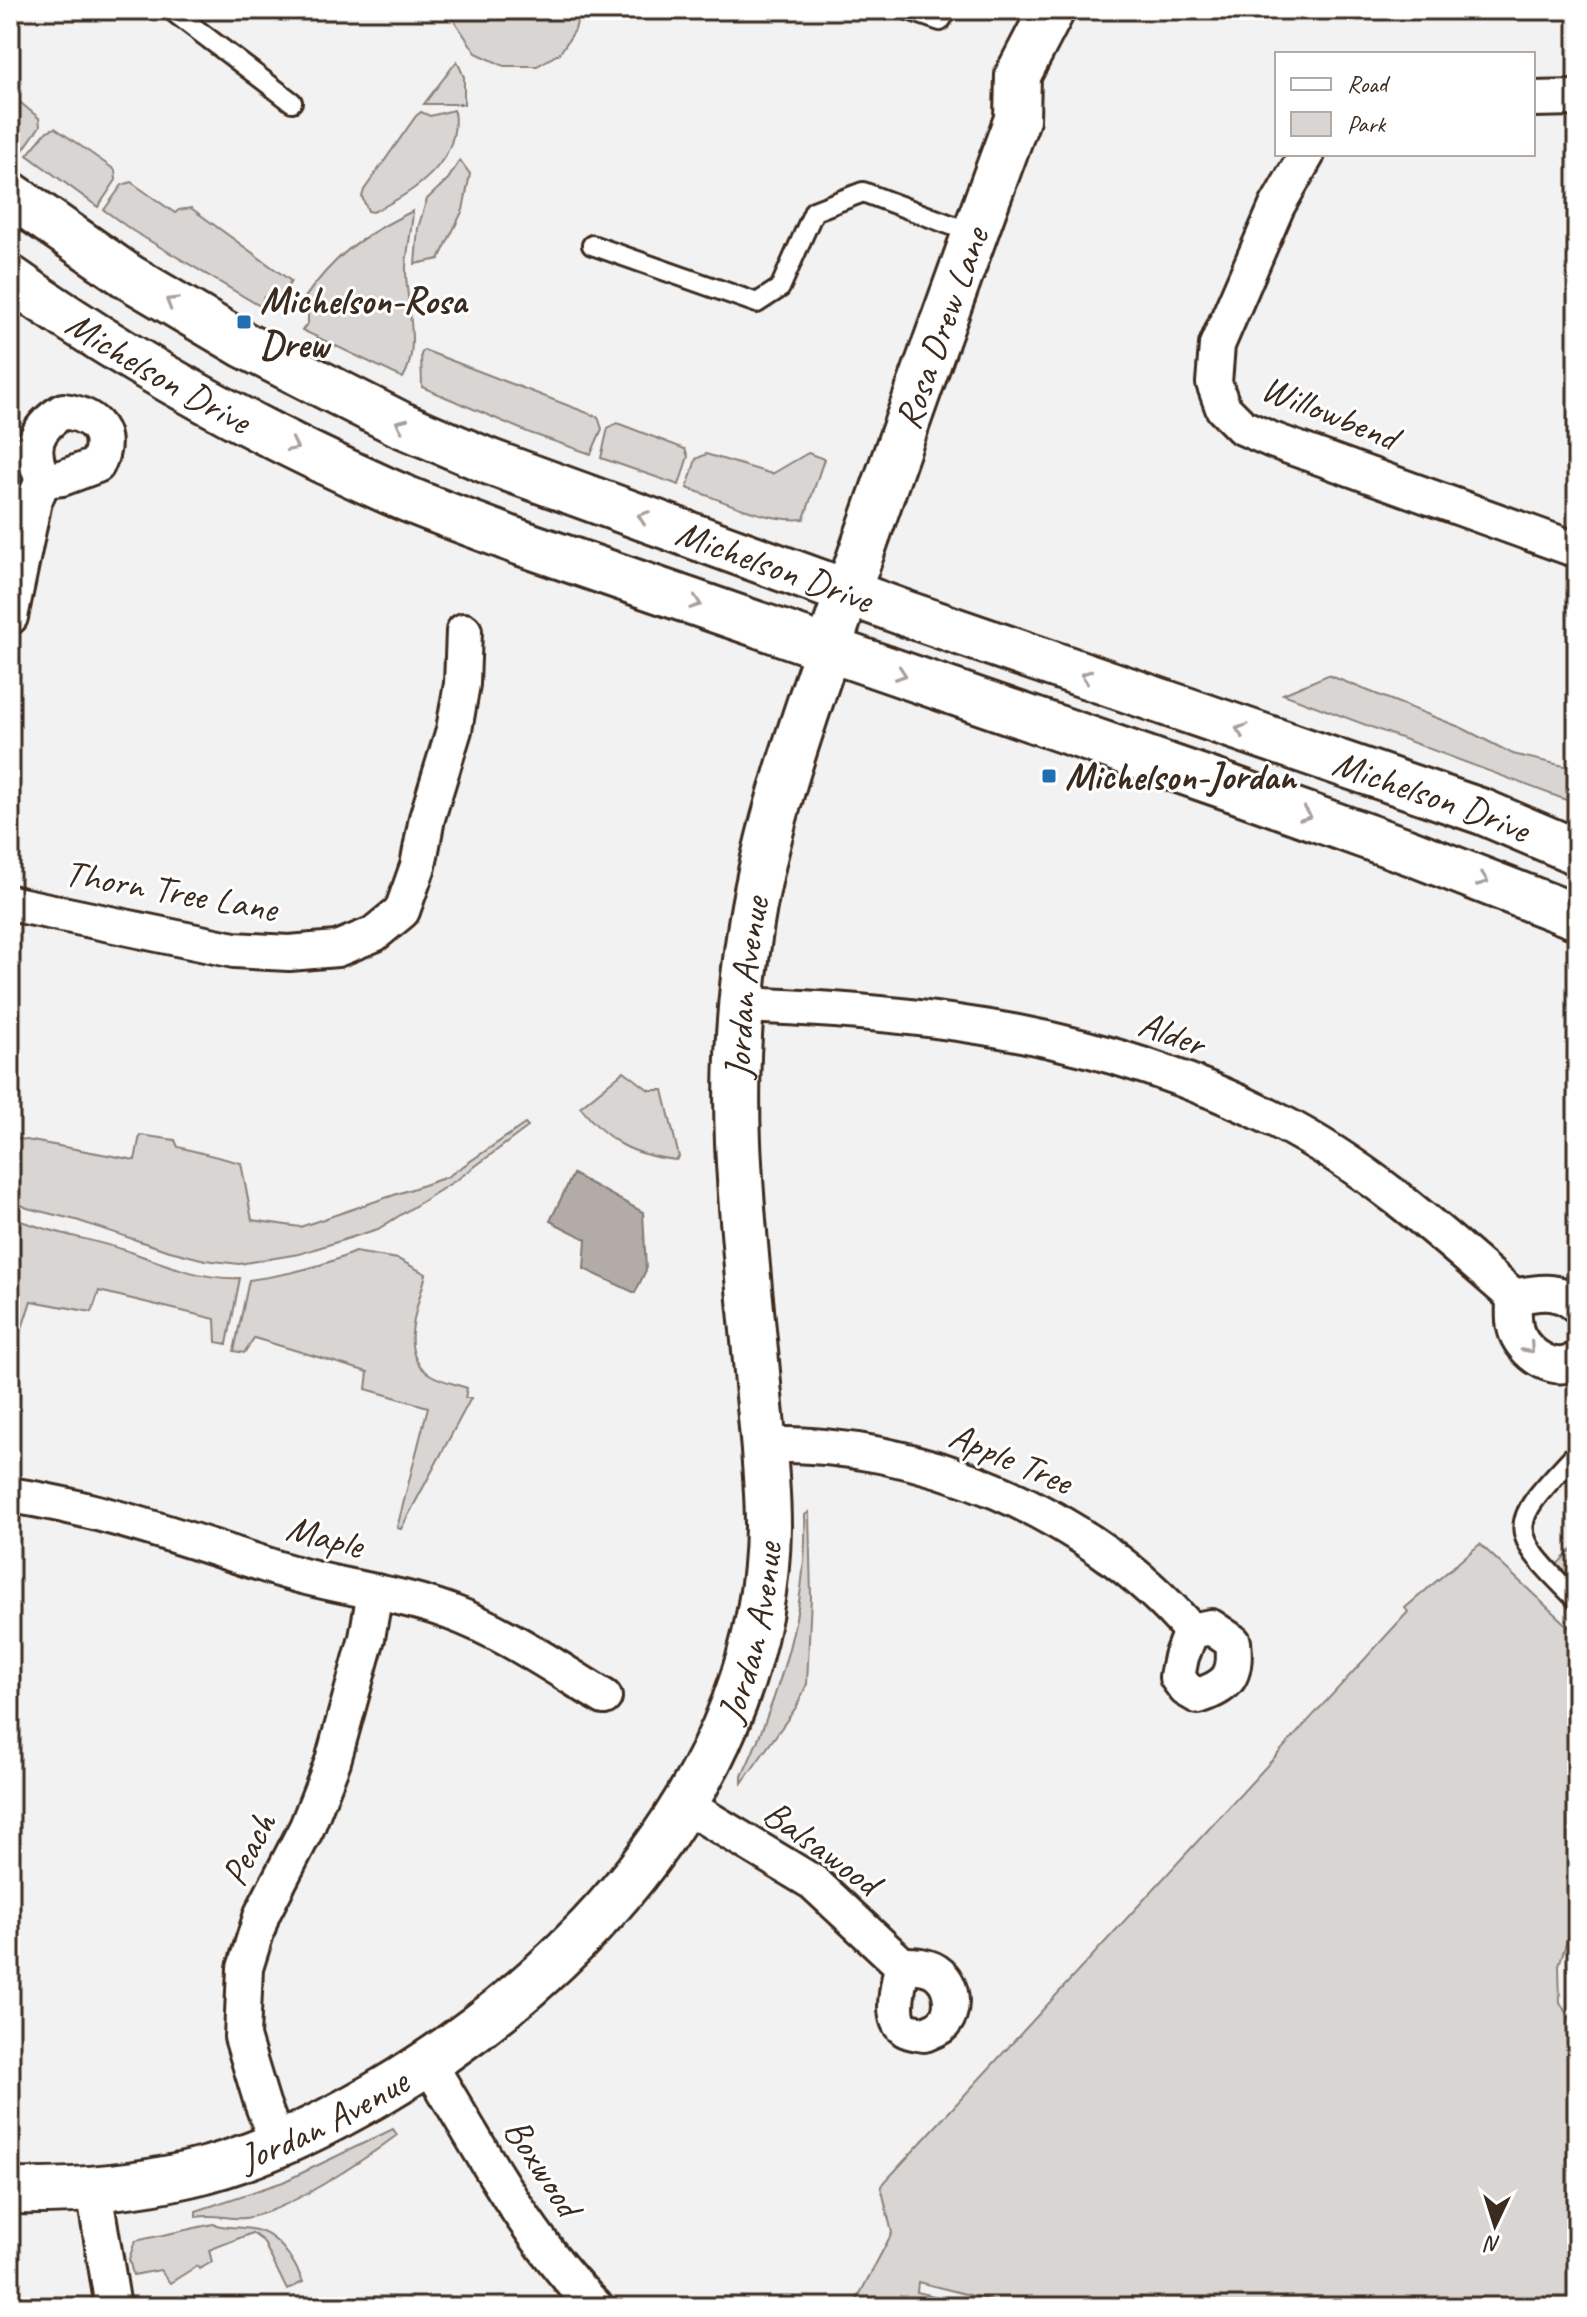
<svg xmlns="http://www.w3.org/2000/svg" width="1587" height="2317" font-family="Caveat,sans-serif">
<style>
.green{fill:#d8d5d2;stroke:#8a8078;stroke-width:2}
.water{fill:#b2aba7;stroke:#827770;stroke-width:2}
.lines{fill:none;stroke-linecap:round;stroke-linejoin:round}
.lane-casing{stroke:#3b2a1e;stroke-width:24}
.street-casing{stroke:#3b2a1e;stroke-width:40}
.secondary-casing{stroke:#3b2a1e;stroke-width:50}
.lane{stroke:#fff;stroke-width:18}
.street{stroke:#fff;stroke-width:34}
.secondary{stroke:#fff;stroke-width:44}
.oneway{stroke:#a79f9a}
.poi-dot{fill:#1f6fb2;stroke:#fff;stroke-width:3}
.labels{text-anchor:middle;stroke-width:6;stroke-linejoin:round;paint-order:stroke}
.poi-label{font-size:38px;font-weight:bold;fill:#3b2a1e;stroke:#fff;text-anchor:start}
.street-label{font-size:38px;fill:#3b2a1e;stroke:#fff}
</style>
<rect width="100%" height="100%" fill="#f3f2f2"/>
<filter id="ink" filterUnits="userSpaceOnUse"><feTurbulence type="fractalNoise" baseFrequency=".0125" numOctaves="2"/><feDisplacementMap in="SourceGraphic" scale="16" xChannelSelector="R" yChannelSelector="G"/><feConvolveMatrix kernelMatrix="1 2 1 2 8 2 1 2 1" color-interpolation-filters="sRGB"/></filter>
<g filter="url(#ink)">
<g class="green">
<polygon points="447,10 580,10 575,30 560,53 537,66 504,66 476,53"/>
<polygon points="457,61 464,77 464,104 424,104"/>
<polygon points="10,94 39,118 40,126 23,150 10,141"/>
<path d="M 454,110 C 462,162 413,193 373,212 L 368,211 L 362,197 L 364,190 L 416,116 L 421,112 L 430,116 Z"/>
<polygon points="55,128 115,170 116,180 98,207 27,155 47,131"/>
<polygon points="460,160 470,174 463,210 439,259 415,264 418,228 427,199 448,179"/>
<polygon points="131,182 175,213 179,210 191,208 291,281 283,295 275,292 264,297 260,306 133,231 104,210 122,185"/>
<path d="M 413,211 C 412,230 407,248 406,267 C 405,303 422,346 403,378 L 302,330 L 308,323 L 308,311 L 301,303 C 334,255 361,236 413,211 Z"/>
<polygon points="424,350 598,417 602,429 591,454 530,433 422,387 421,354"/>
<polygon points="617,423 685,449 688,456 679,485 601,458 608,428"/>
<path d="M 808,453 L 824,459 L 804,519 C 766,523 723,500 687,488 L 696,459 L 706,454 L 772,474 Z"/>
<polygon points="1328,675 1462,728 1513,754 1577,769 1577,804 1283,694"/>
<path d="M 624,1071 L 649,1090 L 663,1090 L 679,1157 L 676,1160 C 632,1155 608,1142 580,1107 Z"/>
<polygon points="525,1124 528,1127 458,1179 378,1229 299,1254 239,1264 205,1260 166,1250 76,1220 27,1208 10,1199 10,1137 135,1160 140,1135 175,1140 178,1147 241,1163 252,1220 300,1227 447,1177"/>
<path d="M 10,1217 C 47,1232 86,1238 125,1250 C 162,1263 200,1280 240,1278 L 227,1344 L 216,1342 L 215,1319 L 99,1291 L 92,1312 L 31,1301 L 10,1365 Z"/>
<path d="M 355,1252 L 398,1259 L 426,1274 C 419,1305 395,1354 431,1375 C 441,1381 456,1384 467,1388 L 465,1398 L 471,1398 L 401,1529 L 397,1528 L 428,1407 L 366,1389 L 368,1372 L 254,1338 L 244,1353 L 234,1351 L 249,1280 C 286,1275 321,1267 355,1252 Z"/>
<path d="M 809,1512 L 811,1597 L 807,1684 L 797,1706 L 742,1783 L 742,1776 C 780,1694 808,1606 805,1515 Z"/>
<polygon points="1480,1544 1577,1635 1577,1916 1574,1919 1559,1965 1560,2002 1577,2033 1577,2307 1017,2307 918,2282 917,2292 981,2307 853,2307 892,2233 881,2186 1408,1612 1405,1608"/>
<polygon points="1577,1544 1577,1612 1543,1579"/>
<path d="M 393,2129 L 397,2135 C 364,2160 285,2213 245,2218 C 228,2220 216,2213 196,2217 L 196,2211 L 283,2182 Z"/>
<path d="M 213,2224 C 226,2228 237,2227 251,2229 C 277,2232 294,2260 303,2282 L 287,2290 L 263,2241 L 252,2233 L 209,2250 L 212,2262 L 199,2269 L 197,2266 L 170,2283 L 160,2270 L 133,2275 L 129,2259 L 135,2241 Z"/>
</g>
<polygon class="water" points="573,1174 643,1212 646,1270 635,1293 584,1269 586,1239 550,1221"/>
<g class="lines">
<g class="lane-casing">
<g id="lane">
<polyline points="171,10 292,102"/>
<polyline points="908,10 940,21 948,10"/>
<polyline points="592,245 757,303 780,288 814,211 863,192 975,234"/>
<path d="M 1577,1452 C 1508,1526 1503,1527 1577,1600"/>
</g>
</g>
<g class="street-casing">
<g id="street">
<polyline points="1533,99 1577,98"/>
<polyline points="1307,154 1277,206 1217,345 1214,383 1223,408 1242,427 1272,440 1577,550"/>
<path d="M 63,411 C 96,415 112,434 97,465 L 62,478 L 43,480 C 29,448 33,430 63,411 Z"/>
<polyline points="10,617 34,501 43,480"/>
<polyline points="10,903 234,950 289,953 337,949 374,934 402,911 418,866 427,818 454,730 462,684 464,631"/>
<path d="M 741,1005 C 931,1012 1103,1033 1276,1120 C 1365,1165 1440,1232 1514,1297"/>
<path d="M 1514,1297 C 1514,1309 1512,1324 1518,1336 C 1528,1356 1557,1376 1577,1359"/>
<path d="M 1514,1297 C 1537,1292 1558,1288 1577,1305"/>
<path d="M 763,1445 C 918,1440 1090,1512 1191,1631"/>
<path d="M 10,1495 C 105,1509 194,1542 285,1571 C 339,1588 397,1592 450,1612 C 505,1632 554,1667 604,1697"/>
<path d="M 1211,1627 L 1233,1642 C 1237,1675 1229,1686 1198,1696 L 1186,1689 L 1177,1677 L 1181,1657 L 1191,1631 Z"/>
<polyline points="685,1805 814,1883 902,1965"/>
<path d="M 902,1965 C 914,1965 929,1965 939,1974 C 953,1986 956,2013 941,2026 C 937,2029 929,2032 924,2034 C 919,2033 910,2032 905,2029 C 888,2018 900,1981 902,1965 Z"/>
<path d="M 429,2064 C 480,2147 526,2238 596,2307"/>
<polyline points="278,2145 262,2103 242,2037 245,1968 262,1914 307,1827 333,1761 367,1638 375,1592"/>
<polyline points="94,2190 113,2307"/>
</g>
</g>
<g class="secondary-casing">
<g id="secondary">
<path id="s1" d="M 10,194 L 129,277 L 244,345 L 400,424 L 490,462 L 907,614 L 1483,812 L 1577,852"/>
<path id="s2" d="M 10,278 C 128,362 254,431 386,490 C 428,509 473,524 516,541 L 1228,787 L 1410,852 L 1577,917"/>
<path id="s3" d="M 10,2191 C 70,2192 130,2188 189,2174 C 255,2159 319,2128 377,2094 C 579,1976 766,1773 768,1526 C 768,1475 761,1423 757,1372 C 750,1296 741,1218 738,1142 C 735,1070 740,995 751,924 C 769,810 811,700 848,591 C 903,433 959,275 1017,119 L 1018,75 L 1052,10"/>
</g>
</g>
<use href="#lane" class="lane"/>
<use href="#street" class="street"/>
<use href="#secondary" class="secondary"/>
</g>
<defs><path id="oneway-chevron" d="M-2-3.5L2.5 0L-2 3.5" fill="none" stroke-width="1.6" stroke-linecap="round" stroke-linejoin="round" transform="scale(2)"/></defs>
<g class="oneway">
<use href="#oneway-chevron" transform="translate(171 302) rotate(-149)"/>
<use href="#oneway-chevron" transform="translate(401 424) rotate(-156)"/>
<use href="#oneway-chevron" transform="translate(293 446) rotate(26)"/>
<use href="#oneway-chevron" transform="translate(643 517) rotate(-160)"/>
<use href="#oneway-chevron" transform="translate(696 603) rotate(19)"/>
<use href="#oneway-chevron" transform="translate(901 674) rotate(19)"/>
<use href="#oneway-chevron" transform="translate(1086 676) rotate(-161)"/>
<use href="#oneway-chevron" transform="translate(1241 730) rotate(-161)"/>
<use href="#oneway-chevron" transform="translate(1306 815) rotate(20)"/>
<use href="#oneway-chevron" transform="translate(1483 880) rotate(21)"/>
<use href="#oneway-chevron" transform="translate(1529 1348) rotate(48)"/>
</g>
</g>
<g class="poi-dot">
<rect x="236" y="314" width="16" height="16" rx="4"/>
<rect x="1041" y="768" width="16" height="16" rx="4"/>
</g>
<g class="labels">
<g class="poi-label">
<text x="260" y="313">Michelson-Rosa<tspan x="260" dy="44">Drew</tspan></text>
<text x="1065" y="789">Michelson-Jordan</text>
</g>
<g class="street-label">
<text dy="13" stroke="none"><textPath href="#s3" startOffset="2336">Rosa Drew Lane</textPath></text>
<text dy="13" stroke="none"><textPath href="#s2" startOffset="176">Michelson Drive</textPath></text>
<text transform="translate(1330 412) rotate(22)" y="13">Willowbend</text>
<text dy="13" stroke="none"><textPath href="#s1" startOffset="854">Michelson Drive</textPath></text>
<text dy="13" stroke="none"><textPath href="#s1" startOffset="1550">Michelson Drive</textPath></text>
<text transform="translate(171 890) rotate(10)" y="13">Thorn Tree Lane</text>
<text dy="13" stroke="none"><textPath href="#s3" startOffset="1646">Jordan Avenue</textPath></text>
<text transform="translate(1172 1033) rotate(20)" y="13">Alder</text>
<text transform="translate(1011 1458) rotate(23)" y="13">Apple Tree</text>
<text transform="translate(325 1536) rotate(15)" y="13">Maple</text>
<text dy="13" stroke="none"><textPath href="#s3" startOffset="998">Jordan Avenue</textPath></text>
<text transform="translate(822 1847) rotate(36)" y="13">Balsawood</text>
<text transform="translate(248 1849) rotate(-63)" y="13">Peach</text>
<text dy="13" stroke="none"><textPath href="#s3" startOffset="326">Jordan Avenue</textPath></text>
<text transform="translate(543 2167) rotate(57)" y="13">Boxwood</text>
</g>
</g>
<rect width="1587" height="2317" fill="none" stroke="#fff" stroke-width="40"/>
<rect x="20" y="20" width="1547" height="2277" fill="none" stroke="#3b2a1e" stroke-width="3" filter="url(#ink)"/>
<rect x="1275" y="52" width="260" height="104" fill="#ffffff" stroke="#b1aaa5" stroke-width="2"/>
<rect x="1291" y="78" width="40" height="12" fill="#ffffff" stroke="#b1aaa5" stroke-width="2"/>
<text x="1347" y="92" font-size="24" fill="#3b2a1e">Road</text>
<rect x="1291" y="112" width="40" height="24" fill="#d8d5d2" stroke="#b1aaa5" stroke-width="2"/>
<text x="1347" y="132" font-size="24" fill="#3b2a1e">Park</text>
<g transform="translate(1495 2225) rotate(184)" stroke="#ffffff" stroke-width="6" paint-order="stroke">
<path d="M0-6L14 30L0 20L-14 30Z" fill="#3b2a1e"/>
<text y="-12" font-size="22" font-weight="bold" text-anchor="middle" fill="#3b2a1e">N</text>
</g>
</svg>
